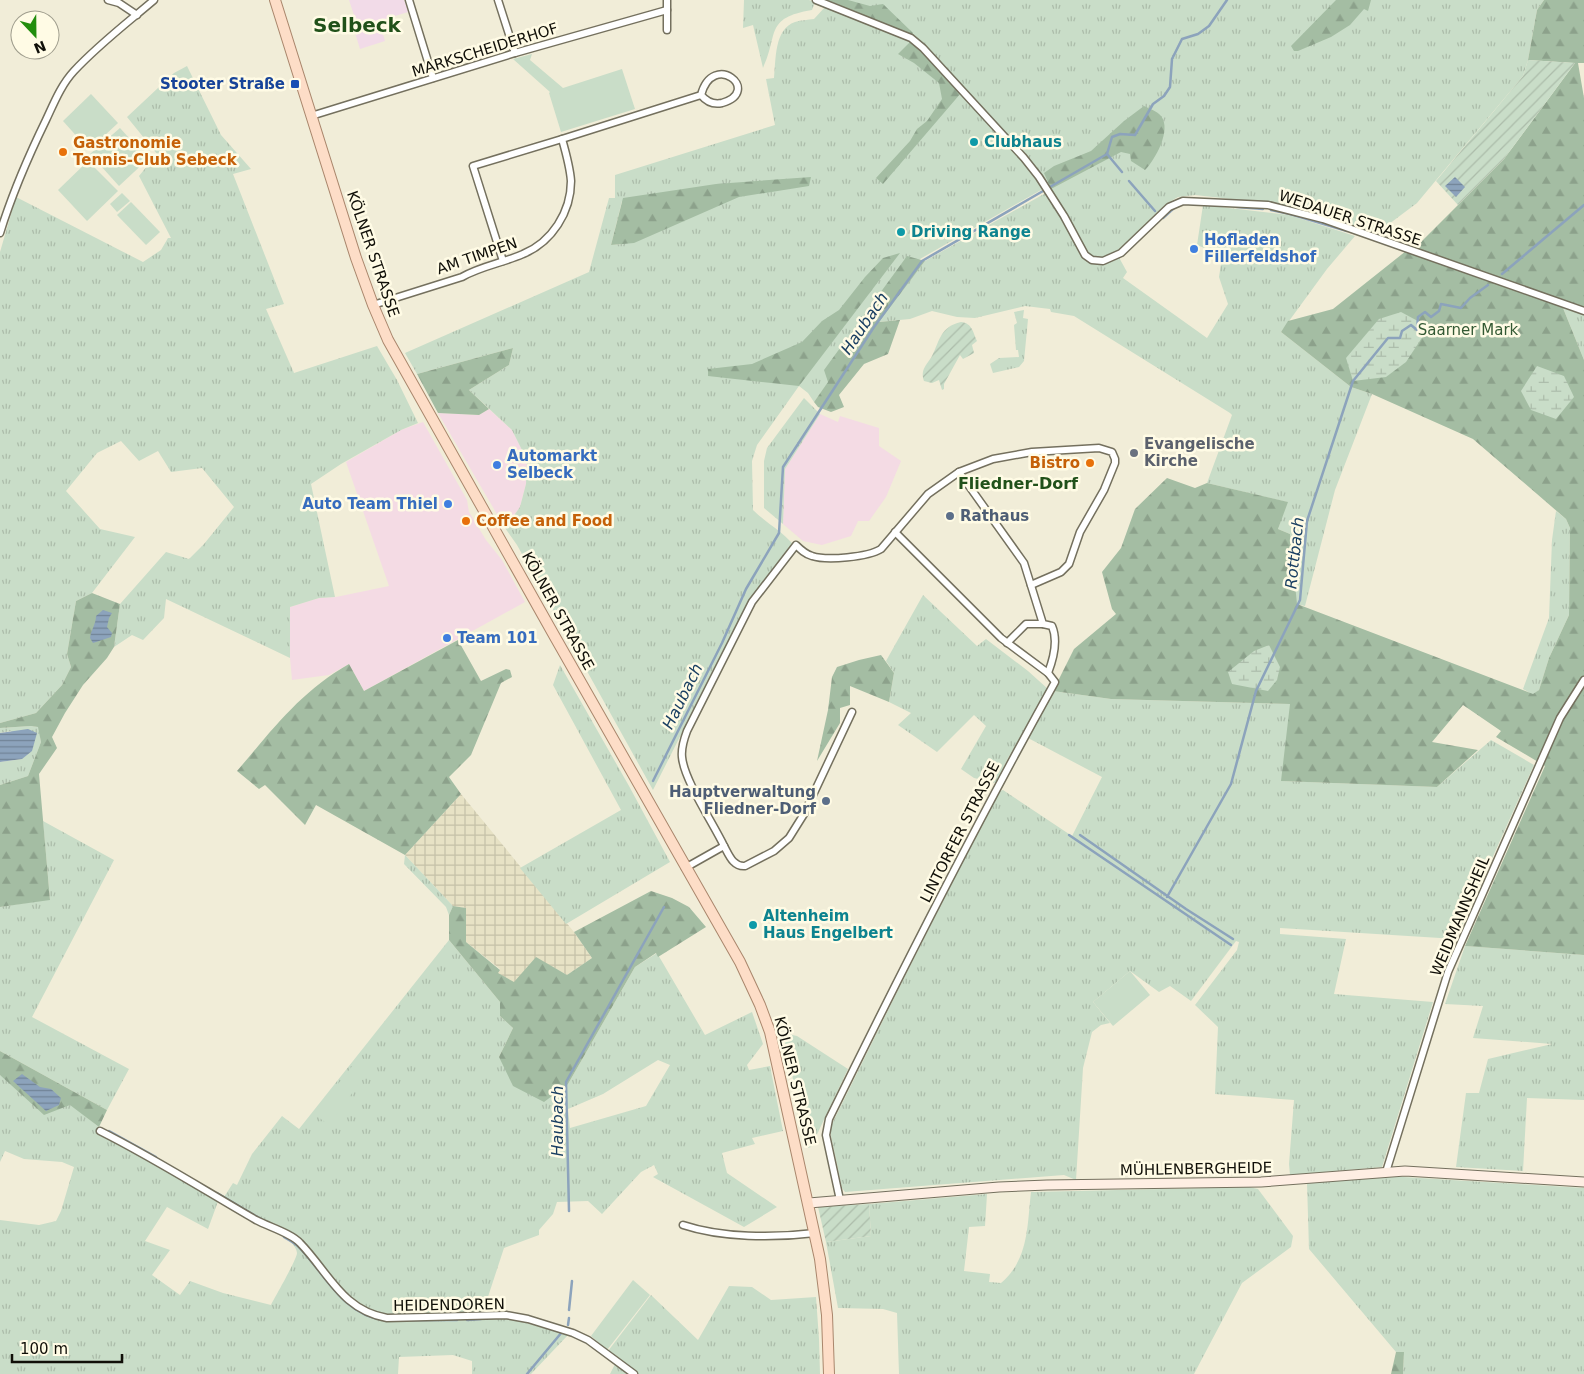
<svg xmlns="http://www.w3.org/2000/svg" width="1584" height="1374" font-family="'DejaVu Sans',sans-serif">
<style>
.commercial{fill:#f4dbe4}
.industrial{fill:url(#industrial-grid)}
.education{fill:#f2dbe8}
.grass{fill:url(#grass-tufts);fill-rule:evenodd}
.forest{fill:url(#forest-firs)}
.wetland{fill:url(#wetland-marsh)}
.park{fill:#c9ddc8}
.garden{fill:url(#garden-furrows)}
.water{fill:url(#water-rules)}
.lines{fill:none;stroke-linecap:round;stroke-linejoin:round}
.stream{stroke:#8ca3bc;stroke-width:2.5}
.street-casing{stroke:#74705e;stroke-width:9}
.secondary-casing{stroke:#74705e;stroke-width:11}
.primary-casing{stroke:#a9866c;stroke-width:12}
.street{stroke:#fff;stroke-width:6}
.secondary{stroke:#feeee3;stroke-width:9}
.primary{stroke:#fdddc7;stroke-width:10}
.transit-dot{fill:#1a4fb4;stroke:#fffbe5;stroke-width:2}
.culture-dot{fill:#0f9aa8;stroke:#fffbe5;stroke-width:2}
.food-dot{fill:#e8710a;stroke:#fffbe5;stroke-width:2}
.shop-dot{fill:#3f7fe0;stroke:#fffbe5;stroke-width:2}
.worship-dot{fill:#6b7280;stroke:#fffbe5;stroke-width:2}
.service-dot{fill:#5c6f8a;stroke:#fffbe5;stroke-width:2}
.labels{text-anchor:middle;stroke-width:5;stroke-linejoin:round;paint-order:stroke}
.street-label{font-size:15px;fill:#100f08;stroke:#fffbe5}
.transit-label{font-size:15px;font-weight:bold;fill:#164399;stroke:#fffbe5;text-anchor:end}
.culture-label{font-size:15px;font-weight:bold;fill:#0d838f;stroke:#fffbe5;text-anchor:start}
.food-label{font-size:15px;font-weight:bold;fill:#c56008;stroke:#fffbe5;text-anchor:start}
.shop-label{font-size:15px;font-weight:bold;fill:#366cbe;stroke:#fffbe5;text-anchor:start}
.park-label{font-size:15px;fill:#335933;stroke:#fffbe5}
.worship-label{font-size:15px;font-weight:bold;fill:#5b616d;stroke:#fffbe5;text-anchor:start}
.service-label{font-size:15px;font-weight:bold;fill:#4e5e75;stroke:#fffbe5;text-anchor:start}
.water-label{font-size:16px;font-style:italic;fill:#1a3f62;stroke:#fffbe5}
.neighbourhood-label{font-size:16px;font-weight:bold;fill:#21511a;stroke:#fffbe5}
.district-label{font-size:20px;font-weight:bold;fill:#21511a;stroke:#fffbe5}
</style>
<defs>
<pattern id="industrial-grid" width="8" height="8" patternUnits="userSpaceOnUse" patternTransform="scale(1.25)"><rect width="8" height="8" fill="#e7e2c5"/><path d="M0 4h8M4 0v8" fill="none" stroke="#c5c1a8"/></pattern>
<pattern id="grass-tufts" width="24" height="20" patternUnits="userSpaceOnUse" patternTransform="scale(1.25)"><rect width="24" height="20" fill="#c9ddc8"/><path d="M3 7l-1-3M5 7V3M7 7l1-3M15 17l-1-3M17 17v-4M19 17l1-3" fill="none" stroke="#acbcaa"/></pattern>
<pattern id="forest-firs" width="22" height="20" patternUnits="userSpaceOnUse" patternTransform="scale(1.25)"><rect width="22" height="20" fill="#a4bda3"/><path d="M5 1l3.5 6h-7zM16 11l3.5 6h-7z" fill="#8ca18b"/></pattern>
<pattern id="wetland-marsh" width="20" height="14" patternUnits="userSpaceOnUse" patternTransform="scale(1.25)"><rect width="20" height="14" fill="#c9ddc8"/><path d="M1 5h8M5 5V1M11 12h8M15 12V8" fill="none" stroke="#acbcaa"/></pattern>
<pattern id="garden-furrows" width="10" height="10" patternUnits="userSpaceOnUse" patternTransform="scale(1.25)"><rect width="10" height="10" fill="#c9ddc8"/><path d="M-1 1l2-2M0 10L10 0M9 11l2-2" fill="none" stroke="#acbcaa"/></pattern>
<pattern id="water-rules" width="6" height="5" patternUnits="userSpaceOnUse" patternTransform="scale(1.25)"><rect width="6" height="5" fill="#8ca3bc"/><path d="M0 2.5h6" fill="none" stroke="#718397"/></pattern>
</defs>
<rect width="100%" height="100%" fill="#f1edd8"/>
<g class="commercial">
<polygon points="489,409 512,430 527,460 526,484 520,507 505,528 438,413 479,415"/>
<polygon points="820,414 838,422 840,416 879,428 879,446 901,461 886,497 869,521 858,521 851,536 822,545 803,541 783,524 785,469"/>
<polygon points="423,422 467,500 469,512 486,540 502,560 525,602 364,691 349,664 329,675 292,680 290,658 290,607 319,598 336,597 389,586 346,462 401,430"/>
</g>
<polygon class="industrial" points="461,794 574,932 592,958 567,975 536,958 514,983 497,973 500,969 466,942 466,908 453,906 405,855"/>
<polygon class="education" points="349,0 404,0 408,12 379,21 385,41 360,49 352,23 356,21"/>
<g class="grass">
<path d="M 744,0 L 809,0 L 815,2 L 812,10 C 764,18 779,34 763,68 L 753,25 L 743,28 Z"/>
<path d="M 827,0 L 1544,0 L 1537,10 L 1528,60 L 1523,76 L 1417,203 L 1377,233 L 1293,208 L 1266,203 L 1195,195 L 1178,197 L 1166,204 L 1116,252 L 1127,272 L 1123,278 L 1207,338 L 1228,304 L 1219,277 L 1221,264 L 1213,262 L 1214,252 L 1197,245 L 1203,205 L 1289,215 L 1355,236 L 1327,269 L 1281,332 L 1351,387 L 1372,394 L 1335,490 L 1305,606 L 1296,604 L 1290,534 L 1278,529 L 1287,502 L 1207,483 L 1232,415 L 1230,413 L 1074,316 L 1051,312 L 1050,309 L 1025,306 L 975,318 L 957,317 L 932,311 L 910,319 L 878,322 L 925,261 L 1051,190 L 1048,186 L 920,259 L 814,402 L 808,393 L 799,386 L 757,445 L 752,461 L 753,510 C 765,522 780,530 792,543 L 746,606 L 653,790 L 517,545 L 505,528 L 520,507 L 526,484 L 527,460 L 512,430 L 469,390 L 509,365 L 513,348 L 417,374 L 405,353 L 589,272 L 609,198 L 615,198 L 615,175 L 775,125 L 766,79 L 774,78 C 776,60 774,29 795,22 C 801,20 808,20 814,19 L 825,7 L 907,40 L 912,36 ZM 622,201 L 622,244 L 611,245 Z"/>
<polygon points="187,66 221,135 251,169 233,174 284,304 266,309 294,373 377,346 397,380 418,423 401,430 341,464 311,484 335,597 319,598 290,607 290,658 166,599 164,618 143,640 132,635 114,647 120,604 166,552 189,559 204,544 234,507 202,468 171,472 158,451 139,461 121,441 97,453 66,491 100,529 135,537 92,593 76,601 67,654 71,667 62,685 36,713 0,723 0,252 16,197 143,262 161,250 168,238 171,238 139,176 157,154 127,117 174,73"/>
<polygon points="1563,308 1584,315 1584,360"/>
<polygon points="1024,310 1023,318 1028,319 1024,361 1019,367 993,373 990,364 999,358 1019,357 1018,350 1016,350 1014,325 1017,323 1014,312"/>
<polygon points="804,398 820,414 785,469 783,524 764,508 764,461 767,448"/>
<polygon points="1556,511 1566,519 1570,528 1569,615 1549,658 1539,690 1533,695 1523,689 1549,618 1552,540"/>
<polygon points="923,595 977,646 986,639 1028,671 1048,689 1008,758 996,783 974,778 961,769 986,726 974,715 937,752 898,725 911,713 889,702 894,673 886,661"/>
<polygon points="560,665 629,786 670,862 566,924 520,868 621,810 553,685"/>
<polygon points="1053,691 1111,699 1291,704 1282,781 1437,787 1491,740 1534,765 1456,939 1280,928 1280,934 1346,939 1334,994 1433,1002 1382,1167 1290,1175 1289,1164 1294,1100 1215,1094 1218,1027 1195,1005 1237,950 1239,942 1236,941 1191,1001 1170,986 1159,992 1130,971 1093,1002 1110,1023 1101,1025 1092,1032 1083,1068 1076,1180 1064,1175 845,1192 842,1188 831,1136 831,1126 899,988 998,792 1003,790 1072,836 1102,777 1028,738"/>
<polygon points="31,726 39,727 41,742 28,776 0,785 0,762 22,759 11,731 0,733 0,728"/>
<polygon points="43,821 114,860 32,1017 129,1069 107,1110 0,1051 0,907 50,899"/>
<polygon points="405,855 453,906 449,915 446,907 404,864"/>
<path d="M 449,940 L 500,1002 L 500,1016 L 513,1028 L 499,1057 L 568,1084 L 635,967 L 657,953 L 705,1035 L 752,1012 L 763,1044 L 747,1065 L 749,1070 L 770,1066 L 783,1131 L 752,1138 L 755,1144 L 722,1153 L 727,1173 L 777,1207 L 744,1227 L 653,1177 L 658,1174 L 654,1165 L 641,1172 L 602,1214 L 588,1201 L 557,1202 L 553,1214 L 539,1230 L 539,1235 L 504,1248 L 483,1312 L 484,1319 L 509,1318 L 568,1335 L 531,1374 L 472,1374 L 472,1361 L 453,1355 L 399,1357 L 398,1374 L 0,1374 L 0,1220 L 39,1225 L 56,1221 L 61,1211 L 74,1167 L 62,1162 L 24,1159 L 5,1151 L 0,1162 L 0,1069 L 0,1075 L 70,1104 L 99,1127 L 134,1145 L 220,1196 L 208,1229 L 167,1207 L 145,1241 L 170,1250 L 152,1275 L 180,1295 L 190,1281 L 223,1293 L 271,1305 C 275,1297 297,1259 297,1253 C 297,1237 239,1204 224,1197 L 233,1183 L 237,1185 L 252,1154 L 282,1116 L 299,1129 ZM 658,1060 L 670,1065 L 646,1106 L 570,1128 L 568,1109 L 603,1094 Z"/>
<polygon points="1465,946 1584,955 1584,1100 1527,1098 1523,1171 1456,1167 1466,1093 1479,1093 1488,1059 1552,1044 1473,1038 1483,1006 1445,1004"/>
<polygon points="783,1033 797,1036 848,1069 811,1147 808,1148"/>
<polygon points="1387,1176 1584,1188 1584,1374 1403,1374 1404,1352 1396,1352 1309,1249 1307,1183"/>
<path d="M 1249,1187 L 1258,1189 L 1293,1236 L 1291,1247 L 1242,1283 L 1194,1374 L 899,1374 L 897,1313 L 883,1309 L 838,1308 L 826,1242 L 871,1236 L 869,1204 L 987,1194 L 985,1226 L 969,1227 L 964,1271 L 990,1274 L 989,1282 L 1001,1283 C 1029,1259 1027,1226 1031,1192 Z"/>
<polygon points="729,1286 752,1287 771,1300 816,1297 819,1339 820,1374 610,1374 616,1362 608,1351 651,1295 698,1340"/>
</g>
<g class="forest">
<polygon points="827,0 848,0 870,6 883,4 913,33 912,35"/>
<polygon points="1336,0 1371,0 1368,11 1364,9 1350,25 1331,37 1298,51 1294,51 1291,46"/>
<polygon points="1544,0 1584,0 1584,63 1578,63 1584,98 1584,307 1565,301 1563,308 1584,360 1584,955 1465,946 1545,766 1496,737 1501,731 1463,705 1432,742 1478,750 1437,787 1281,781 1290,704 1111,699 1053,691 1074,649 1116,614 1112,609 1102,572 1121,548 1135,509 1167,478 1195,488 1207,483 1288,502 1278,529 1290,534 1297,604 1533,694 1539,690 1549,658 1569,615 1570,528 1566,519 1473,439 1372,394 1351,387 1281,332 1288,321 1333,309 1411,247 1414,249 1504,159 1575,63 1528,60 1537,10"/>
<polygon points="910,42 922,50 961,93 883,184 876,178 910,141 917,129 927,121 942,99 939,83 914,63 898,54"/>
<path d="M 1144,106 C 1150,109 1157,111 1161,116 C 1172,130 1155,160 1145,170 L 1131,161 L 1130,154 L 1121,152 L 1051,189 L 1044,173 L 1054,166 L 1091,151 L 1124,121 Z"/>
<polygon points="811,177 809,186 739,197 634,243 611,245 623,198 716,184"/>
<polygon points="900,253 799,386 708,376 708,369 752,364 802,342 822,321 839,310 865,277 883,258"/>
<polygon points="907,256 925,261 879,322 900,320 888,354 864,364 839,395 844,407 831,412 818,407 814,402 828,382 824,370"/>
<polygon points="513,348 509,365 469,390 489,409 479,415 438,413 417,374"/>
<polygon points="92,593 120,604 114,647 107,658 83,685 65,713 52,737 57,748 39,774 50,900 0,907 0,785 28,776 41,742 38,727 31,726 0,728 0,723 36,713 62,685 71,667 67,654 76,601"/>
<path d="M 458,640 L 481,681 L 506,669 L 510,670 L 512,677 L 501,683 L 471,755 L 449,777 L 461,794 L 405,855 L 316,805 L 305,825 L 265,785 L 259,789 L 237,771 C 273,729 300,692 349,664 L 364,691 Z"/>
<polygon points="881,655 894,673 889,702 850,686 850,705 840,708 840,723 817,761 828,710 832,677 837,667 859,660"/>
<polygon points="651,891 672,898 689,907 706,927 658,957 656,953 635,967 568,1084 544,1102 513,1086 499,1057 513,1028 500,1016 500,1002 449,940 449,915 453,906 466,908 466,942 500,970 498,973 514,982 536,957 567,975 592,958 574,932"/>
<polygon points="0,1051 107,1110 99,1127 70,1105 44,1115 0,1075"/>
<polygon points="1396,1352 1404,1352 1403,1374 1391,1374"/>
</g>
<g class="wetland">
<polygon points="1401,312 1429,327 1406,362 1386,377 1353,381 1346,358 1379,319"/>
<polygon points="1537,366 1564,376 1574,397 1556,419 1531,410 1521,391"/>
<polygon points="1269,645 1280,667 1277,680 1268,691 1232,684 1228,672 1254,651"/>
</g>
<g class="park">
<polygon points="532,54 530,60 563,88 622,69 635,109 561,132 549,93 550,92 513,59"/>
<polygon points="91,94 118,123 89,150 63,121"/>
<polygon points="120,128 148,159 119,186 90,154"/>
<polygon points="88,161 118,191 87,221 58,190"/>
<polygon points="122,193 130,201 117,212 110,204"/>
<polygon points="131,202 160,232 146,245 117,215"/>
<polygon points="1130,971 1150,995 1113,1026 1093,1002"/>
<polygon points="353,1065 366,1074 329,1125 314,1114"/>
<polygon points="633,1280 650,1295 607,1350 591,1336"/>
</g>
<g class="garden">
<polygon points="1528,60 1575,63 1504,159 1458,205 1436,181 1523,76"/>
<path d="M 961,322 C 972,323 973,332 977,341 L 972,345 L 974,353 L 963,359 L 960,355 L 944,384 L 944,389 L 942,390 L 939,380 L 932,383 L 924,381 C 920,369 927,365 932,356 C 940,340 940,327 961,322 Z"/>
<polygon points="869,1204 871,1236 826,1242 818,1207"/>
</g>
<g class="water">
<polygon points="1455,177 1465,187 1456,197 1445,186"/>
<path d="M 103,610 L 112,613 L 109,618 L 107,627 L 112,633 L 111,637 L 93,643 L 90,638 C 91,630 96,624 96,616 Z"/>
<polygon points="28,729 37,733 32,751 22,759 0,762 0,733"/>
<polygon points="22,1074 40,1087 51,1089 61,1098 59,1105 46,1111 13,1081"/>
</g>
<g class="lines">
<g class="stream">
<polyline points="1107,154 1122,172"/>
<polyline points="1129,181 1155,211"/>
<polyline points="1237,207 1263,209"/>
<polyline points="1271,210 1290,214 1347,231"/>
<polyline points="1163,218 1174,208"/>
<polyline points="1502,274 1584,205"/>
<polyline points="653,781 722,643 746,589 779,533 783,467 874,327 922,261 1107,154 1112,137 1120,134 1135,135 1153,104 1164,96 1170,87 1172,59 1182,39 1198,34 1209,26 1227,0"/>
<polyline points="1069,835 1231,945"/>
<polyline points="1080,835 1186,909 1233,939"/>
<polyline points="1167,897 1231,784 1256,691 1300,600 1307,521 1353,381 1388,338 1400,338 1402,331 1411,325 1417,330 1418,317 1425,312 1431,317 1439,311 1441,304 1461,308 1470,298 1488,285"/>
<polyline points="109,1131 156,1157"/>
<polyline points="217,1193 266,1222"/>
<polyline points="569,1211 566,1082 664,907"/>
<path d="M 284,1237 C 289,1240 295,1243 300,1248 C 325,1274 343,1315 384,1320"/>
<polyline points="569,1310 572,1281"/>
<polyline points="412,1320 457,1320"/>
<polyline points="467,1320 481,1319"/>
<polyline points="568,1325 569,1318"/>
<polyline points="527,1374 562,1332"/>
</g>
<g class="street-casing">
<g id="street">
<polyline points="108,0 119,3 137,15"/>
<polyline points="409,0 433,78"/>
<polyline points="498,0 515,53"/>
<polyline points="816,0 911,38 923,48 1024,158 1039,177 1064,216 1085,255 1092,260 1103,261 1121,253 1169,207 1183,201 1268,205 1323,219 1584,311"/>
<polyline points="667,30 667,0"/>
<polyline points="311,116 515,53 667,10"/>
<path d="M 0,233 C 12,194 28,157 46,120 C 54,103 61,85 74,71 C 98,45 127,23 154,0"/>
<polyline points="503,261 473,166 562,139"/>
<path d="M 373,305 L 462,277 C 481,266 503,263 523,254 C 552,242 571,212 571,181 C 570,167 566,153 562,139 L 701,95 C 706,101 713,105 722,103 C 763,91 713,50 701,95"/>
<path d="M 959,472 L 1024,563 L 1043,624 L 1052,626 C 1058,640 1053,660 1048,673"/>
<polyline points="1007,643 1026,624 1043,624"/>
<path d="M 724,846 C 729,855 733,867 745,866 L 774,851 L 789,838 L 804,814 L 852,712"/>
<path d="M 685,868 L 724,846 C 713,823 684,780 682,757 C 681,748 684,739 687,731 L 752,602 L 796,545 C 801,550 805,554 812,556 C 827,561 868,557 881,549 L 928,494 L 959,472 L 993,459 L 1032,452 L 1099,448 L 1112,452 L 1115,459 L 1115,463 L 1104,490 L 1080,532 L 1069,564 L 1061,572 L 1031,585"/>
<path d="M 100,1131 C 154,1158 204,1190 256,1220 C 269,1227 291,1233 300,1243 C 329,1273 342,1310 387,1318 L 506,1315 L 528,1319 L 573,1333 L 588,1340 L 634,1374"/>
<polyline points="1386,1172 1448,972 1560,718 1584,680"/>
<path d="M 840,1200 L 826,1135 L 829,1119 C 901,972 975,826 1055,682 L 1048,673 L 1001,638 L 895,532"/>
<path d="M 683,1225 C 722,1238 774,1238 815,1233"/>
</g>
</g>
<g class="secondary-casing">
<polyline id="secondary" points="809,1203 999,1187 1047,1185 1261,1182 1405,1171 1584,1182"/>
</g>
<g class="primary-casing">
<polyline id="primary" points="275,0 356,258 373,305 388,340 555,637 740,962 760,1005 770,1032 820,1259 827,1315 829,1374"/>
</g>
<use href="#street" class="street"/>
<use href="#secondary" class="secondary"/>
<use href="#primary" class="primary"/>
</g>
<rect class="transit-dot" x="290" y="79" width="10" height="10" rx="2.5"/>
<g class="culture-dot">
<circle cx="974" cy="142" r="5"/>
<circle cx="901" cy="232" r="5"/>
<circle cx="753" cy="925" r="5"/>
</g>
<g class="food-dot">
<circle cx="63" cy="152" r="5"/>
<circle cx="1090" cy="463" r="5"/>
<circle cx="466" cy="521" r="5"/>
</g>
<g class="shop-dot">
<circle cx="1194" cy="249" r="5"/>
<circle cx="497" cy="465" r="5"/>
<circle cx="448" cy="504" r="5"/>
<circle cx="447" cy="638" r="5"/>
</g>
<circle class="worship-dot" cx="1134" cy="453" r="5"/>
<g class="service-dot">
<circle cx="950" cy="516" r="5"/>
<circle cx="826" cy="801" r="5"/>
</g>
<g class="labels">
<g class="street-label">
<text transform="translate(485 50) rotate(-17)" y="5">MARKSCHEIDERHOF</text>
<text transform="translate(1350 218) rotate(18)" y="5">WEDAUER STRASSE</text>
<text transform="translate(373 254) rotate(71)" y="5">KÖLNER STRASSE</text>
<text transform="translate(477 256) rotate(-19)" y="5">AM TIMPEN</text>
<text transform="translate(558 611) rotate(61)" y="5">KÖLNER STRASSE</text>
<text transform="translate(960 832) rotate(-63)" y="5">LINTORFER STRASSE</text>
<text transform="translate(1460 916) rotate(-67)" y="5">WEIDMANNSHEIL</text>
<text transform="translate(795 1081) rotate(76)" y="5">KÖLNER STRASSE</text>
<text transform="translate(1196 1169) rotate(-1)" y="5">MÜHLENBERGHEIDE</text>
<text transform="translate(449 1305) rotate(-1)" y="5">HEIDENDOREN</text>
</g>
<g class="transit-label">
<text x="285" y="89">Stooter Straße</text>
</g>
<g class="culture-label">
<text x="984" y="147">Clubhaus</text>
<text x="911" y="237">Driving Range</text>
<text x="763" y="921">Altenheim<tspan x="763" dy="17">Haus Engelbert</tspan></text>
</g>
<g class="food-label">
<text x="73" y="148">Gastronomie<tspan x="73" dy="17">Tennis-Club Sebeck</tspan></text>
<text x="1080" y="468" text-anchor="end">Bistro</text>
<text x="476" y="526">Coffee and Food</text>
</g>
<g class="shop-label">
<text x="1204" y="245">Hofladen<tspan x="1204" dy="17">Fillerfeldshof</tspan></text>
<text x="507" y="461">Automarkt<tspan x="507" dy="17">Selbeck</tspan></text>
<text x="438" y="509" text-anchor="end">Auto Team Thiel</text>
<text x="457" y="643">Team 101</text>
</g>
<g class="park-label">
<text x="1468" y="335">Saarner Mark</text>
</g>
<g class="worship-label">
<text x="1144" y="449">Evangelische<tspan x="1144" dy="17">Kirche</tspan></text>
</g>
<g class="service-label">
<text x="960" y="521">Rathaus</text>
<text x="816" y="797" text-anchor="end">Hauptverwaltung<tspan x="816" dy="17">Fliedner-Dorf</tspan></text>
</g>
<g class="water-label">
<text transform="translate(864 323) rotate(-56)" y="6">Haubach</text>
<text transform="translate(1294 553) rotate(-84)" y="6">Rottbach</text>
<text transform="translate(682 696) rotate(-64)" y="6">Haubach</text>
<text transform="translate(557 1121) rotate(-90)" y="6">Haubach</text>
</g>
<g class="neighbourhood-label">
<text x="1018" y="489">Fliedner-Dorf</text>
</g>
<g class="district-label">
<text x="357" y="32">Selbeck</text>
</g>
</g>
<g transform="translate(35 35) rotate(158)"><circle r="24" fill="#fffbe5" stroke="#9f9d8d"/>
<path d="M0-4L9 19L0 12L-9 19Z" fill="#228d0d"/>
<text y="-8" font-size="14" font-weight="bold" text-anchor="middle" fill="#100f08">N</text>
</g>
<path d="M12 1354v8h110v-8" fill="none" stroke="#100f08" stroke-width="2.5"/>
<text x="20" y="1354" font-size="15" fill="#100f08" stroke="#fffbe5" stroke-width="4" paint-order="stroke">100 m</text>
</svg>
